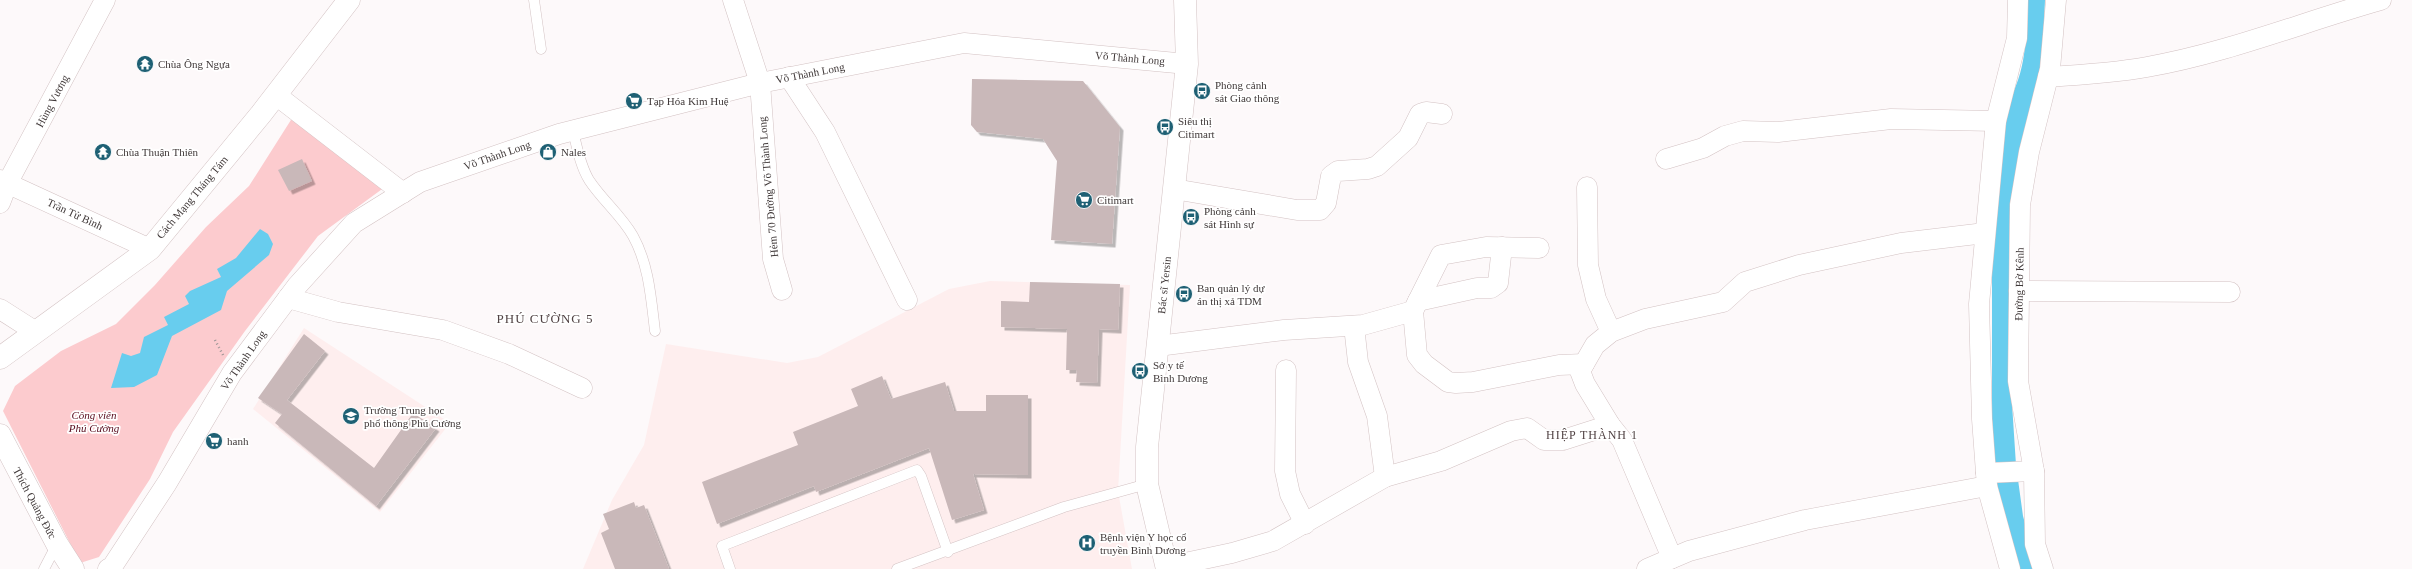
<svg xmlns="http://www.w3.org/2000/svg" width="2412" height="569" font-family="Georgia,serif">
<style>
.built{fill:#feeeee}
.green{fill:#fccbce}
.water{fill:#68cdee}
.building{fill:#c9b8b9;filter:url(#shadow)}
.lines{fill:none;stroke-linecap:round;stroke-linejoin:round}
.service-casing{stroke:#d3c2c3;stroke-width:11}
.minor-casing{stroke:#d3c2c3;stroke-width:21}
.tertiary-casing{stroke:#d3c2c3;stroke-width:23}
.secondary-casing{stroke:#d3c2c3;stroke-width:23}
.path{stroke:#989393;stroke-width:2.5;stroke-dasharray:1 3;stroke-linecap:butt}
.service{stroke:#fff;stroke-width:10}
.minor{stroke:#fff;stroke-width:20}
.tertiary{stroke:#fff;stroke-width:22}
.secondary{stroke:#fff;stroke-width:22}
.labels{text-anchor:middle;stroke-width:3.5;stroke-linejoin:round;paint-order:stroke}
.street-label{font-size:11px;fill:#403939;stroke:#fff}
.poi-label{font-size:11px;fill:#403939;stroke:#fff;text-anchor:start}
.park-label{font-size:11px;font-style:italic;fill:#580b1d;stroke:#fff}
.neighbourhood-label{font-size:12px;letter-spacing:1px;fill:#514344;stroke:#fff}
.quarter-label{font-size:13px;letter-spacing:1px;fill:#514344;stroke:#fff}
</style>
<defs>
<filter id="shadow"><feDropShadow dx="3.5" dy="3.5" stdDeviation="0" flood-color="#0004"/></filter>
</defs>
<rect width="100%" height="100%" fill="#fdf9fa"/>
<g class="built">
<polygon points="990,281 1130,285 1118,491 1132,569 583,569 612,500 644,445 666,344 787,363 818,357 949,289"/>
<polygon points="304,328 450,423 380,512 253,409"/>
</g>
<polygon class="green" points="296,112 389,184 318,236 245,331 173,432 150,479 99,557 80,563 3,411 15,386 61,351 116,324 155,285 206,227 249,186"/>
<g class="water">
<path d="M 2027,0 L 2045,0 L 2042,69 L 2020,163 L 2009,255 L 2009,358 L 2016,465 L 2023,516 L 2037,569 L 2017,569 L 2000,502 L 1992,450 L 1992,241 L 2007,105 C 2027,69 2026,40 2027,0 Z"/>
<polygon points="260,229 268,234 273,244 269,255 227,291 221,310 172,336 157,375 134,387 111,388 122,353 131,356 140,353 144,337 168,325 164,317 189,304 185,296 190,291 221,277 217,269 236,258"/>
</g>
<g class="building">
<polygon points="972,79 1083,81 1120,127 1112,244 1051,240 1057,161 1043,139 977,132 971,125"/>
<polygon points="302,159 312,181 289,191 278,170"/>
<polygon points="1030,282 1120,284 1118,330 1099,329 1097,383 1076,382 1077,370 1066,370 1067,329 1001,327 1001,301 1029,302"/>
<polygon points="304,334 325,351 287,400 374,468 413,413 436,428 376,506 275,423 282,414 258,398"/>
<polygon points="882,376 891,399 945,382 954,411 986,411 986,395 1028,395 1028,475 973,474 984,510 952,520 929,448 816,492 814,486 717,524 702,482 798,445 793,432 858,406 851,389"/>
<polygon points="634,502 636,508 644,505 669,569 615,569 601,533 609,529 603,514"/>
</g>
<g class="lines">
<g class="service-casing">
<g id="service">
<polyline points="534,0 541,49"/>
<path d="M 573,131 C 577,147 580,165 589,180 C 602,200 621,215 633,236 C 649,265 651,298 655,331"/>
<polyline points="44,569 57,544"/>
<polyline points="730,569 722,546 917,470 921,476 948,552"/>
<polyline points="897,569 1064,507 1147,484"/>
</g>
</g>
<g class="minor-casing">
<g id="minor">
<polyline points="733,0 760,83 773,259 782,290"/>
<polyline points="789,77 825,132 907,300"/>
<path d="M 2048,77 C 2081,75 2114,73 2147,67 C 2227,53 2303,22 2381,0"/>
<polyline points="276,95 403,193"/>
<polyline points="1666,159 1703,148 1725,136 1743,131 1778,132 1891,119 1996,121"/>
<polyline points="0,180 150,249"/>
<polyline points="1587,187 1588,265 1596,299 1611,332"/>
<polyline points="1174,189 1297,210 1320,210 1326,203 1331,176 1338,171 1368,169 1377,166 1408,138 1420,114 1426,112 1442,114"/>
<polyline points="0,203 8,182 105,0"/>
<polyline points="2019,291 2230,292"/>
<polyline points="288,298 338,312 443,330 509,354 582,388"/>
<polyline points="1418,301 1477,288 1491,288 1498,283 1502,247"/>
<polyline points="0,309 36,332"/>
<polyline points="1413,311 1417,355 1424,364 1448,382 1456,383 1473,382 1559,365 1584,364"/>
<polyline points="1354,326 1358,362 1377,416 1385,477"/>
<polyline points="1158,346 1284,330 1363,325 1413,311 1441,255 1486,247 1539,248"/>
<polyline points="1286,370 1285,471 1290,494 1305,524"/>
<polyline points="1610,425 1585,384 1580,371 1595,345 1611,332 1645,319 1723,302 1745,282 1799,265 1901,243 1985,233"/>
<polyline points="1986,473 2034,471"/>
<polyline points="1166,567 1232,553 1273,541 1385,477 1441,461 1511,431 1527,428 1544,440 1563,440 1610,425 1622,440 1672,558"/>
<polyline points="108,569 112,567 167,483 232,373 297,286 354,223 420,182 559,134 760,83 964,43 1187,64"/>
<polyline points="1647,569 1689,551 1805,520 1987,486"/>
<polyline points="2010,569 1987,486 1982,419 1979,304 1996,121 2017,38 2018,0"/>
<polyline points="2043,569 2035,544 2034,471 2018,381 2020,205 2029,152 2050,69 2056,0"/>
</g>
</g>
<g class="tertiary-casing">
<polyline id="tertiary" points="0,435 57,544 73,569"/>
</g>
<g class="secondary-casing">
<g id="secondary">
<polyline points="0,358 150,249 261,114 349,0"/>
<polyline points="1167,569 1147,484 1147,447 1187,64 1185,0"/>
</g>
</g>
<polyline class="path" points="215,340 223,355"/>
<use href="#service" class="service"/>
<use href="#minor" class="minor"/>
<use href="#tertiary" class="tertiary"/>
<use href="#secondary" class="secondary"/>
</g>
<defs>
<g id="temple-disc" transform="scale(0.9)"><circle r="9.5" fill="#1e6074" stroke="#fff"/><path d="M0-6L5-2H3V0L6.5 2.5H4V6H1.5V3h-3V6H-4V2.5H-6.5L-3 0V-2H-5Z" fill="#fff"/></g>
<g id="bus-disc" transform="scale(0.9)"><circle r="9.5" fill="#1e6074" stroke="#fff"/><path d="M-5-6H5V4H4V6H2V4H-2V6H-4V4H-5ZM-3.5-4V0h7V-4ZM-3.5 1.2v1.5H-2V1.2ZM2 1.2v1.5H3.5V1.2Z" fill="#fff"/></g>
<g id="supermarket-disc" transform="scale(0.9)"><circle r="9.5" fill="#1e6074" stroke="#fff"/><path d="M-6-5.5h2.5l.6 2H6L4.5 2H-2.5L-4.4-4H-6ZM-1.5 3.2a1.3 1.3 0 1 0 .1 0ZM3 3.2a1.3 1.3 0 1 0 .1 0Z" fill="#fff"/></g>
<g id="shop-disc" transform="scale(0.9)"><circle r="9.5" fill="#1e6074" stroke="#fff"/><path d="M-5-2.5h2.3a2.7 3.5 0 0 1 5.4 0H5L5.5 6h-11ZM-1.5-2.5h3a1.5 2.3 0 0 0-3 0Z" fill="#fff"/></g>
<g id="school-disc" transform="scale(0.9)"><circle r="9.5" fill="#1e6074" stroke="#fff"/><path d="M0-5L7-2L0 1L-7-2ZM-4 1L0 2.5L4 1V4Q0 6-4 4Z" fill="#fff"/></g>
<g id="hospital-disc" transform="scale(0.9)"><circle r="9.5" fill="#1e6074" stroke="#fff"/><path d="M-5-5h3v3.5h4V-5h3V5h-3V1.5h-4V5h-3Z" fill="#fff"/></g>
</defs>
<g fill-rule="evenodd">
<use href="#temple-disc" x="145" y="64"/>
<use href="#bus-disc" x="1202" y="91"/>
<use href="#supermarket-disc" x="634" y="101"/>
<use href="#bus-disc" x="1165" y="127"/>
<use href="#temple-disc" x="103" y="152"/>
<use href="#shop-disc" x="548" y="152"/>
<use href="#supermarket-disc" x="1084" y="200"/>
<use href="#bus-disc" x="1191" y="217"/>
<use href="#bus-disc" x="1184" y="294"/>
<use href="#bus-disc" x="1140" y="371"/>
<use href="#school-disc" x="351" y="416"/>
<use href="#supermarket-disc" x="214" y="441"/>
<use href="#hospital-disc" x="1087" y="543"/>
</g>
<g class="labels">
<g class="street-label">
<text transform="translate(1130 58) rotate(5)" y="4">Võ Thành Long</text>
<text transform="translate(810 73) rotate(-11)" y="4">Võ Thành Long</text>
<text transform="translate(52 101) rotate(-62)" y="4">Hùng Vương</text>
<text transform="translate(497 155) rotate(-19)" y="4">Võ Thành Long</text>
<text transform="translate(768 187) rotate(-95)" y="4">Hẻm 70 Đường Võ Thành Long</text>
<text transform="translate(192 197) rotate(-50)" y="4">Cách Mạng Tháng Tám</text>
<text transform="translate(75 214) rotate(25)" y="4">Trần Tử Bình</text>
<text transform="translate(2019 284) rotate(-89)" y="4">Đường Bờ Kênh</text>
<text transform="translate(1164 285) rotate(-84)" y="4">Bác sĩ Yersin</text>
<text transform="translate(243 360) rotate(-55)" y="4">Võ Thành Long</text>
<text transform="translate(35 503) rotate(62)" y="4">Thích Quảng Đức</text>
</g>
<g class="poi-label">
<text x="158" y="68">Chùa Ông Ngựa</text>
<text x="1215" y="89">Phòng cảnh<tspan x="1215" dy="13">sát Giao thông</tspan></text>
<text x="647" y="105">Tạp Hóa Kim Huệ</text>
<text x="1178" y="125">Siêu thị<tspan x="1178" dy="13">Citimart</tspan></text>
<text x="116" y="156">Chùa Thuận Thiên</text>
<text x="561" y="156">Nales</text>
<text x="1097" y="204">Citimart</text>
<text x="1204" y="215">Phòng cảnh<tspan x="1204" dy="13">sát Hình sự</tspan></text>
<text x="1197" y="292">Ban quản lý dự<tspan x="1197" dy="13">án thị xả TDM</tspan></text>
<text x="1153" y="369">Sở y tế<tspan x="1153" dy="13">Bình Dương</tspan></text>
<text x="364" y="414">Trường Trung học<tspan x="364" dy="13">phổ thông Phú Cường</tspan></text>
<text x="227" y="445">hanh</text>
<text x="1100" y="541">Bệnh viện Y học cổ<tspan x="1100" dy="13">truyền Bình Dương</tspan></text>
</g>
<g class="park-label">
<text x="94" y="419">Công viên<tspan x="94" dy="13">Phú Cường</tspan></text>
</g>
<g class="neighbourhood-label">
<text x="1592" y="439">HIỆP THÀNH 1</text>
</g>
<g class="quarter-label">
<text x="545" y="323">PHÚ CƯỜNG 5</text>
</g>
</g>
</svg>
